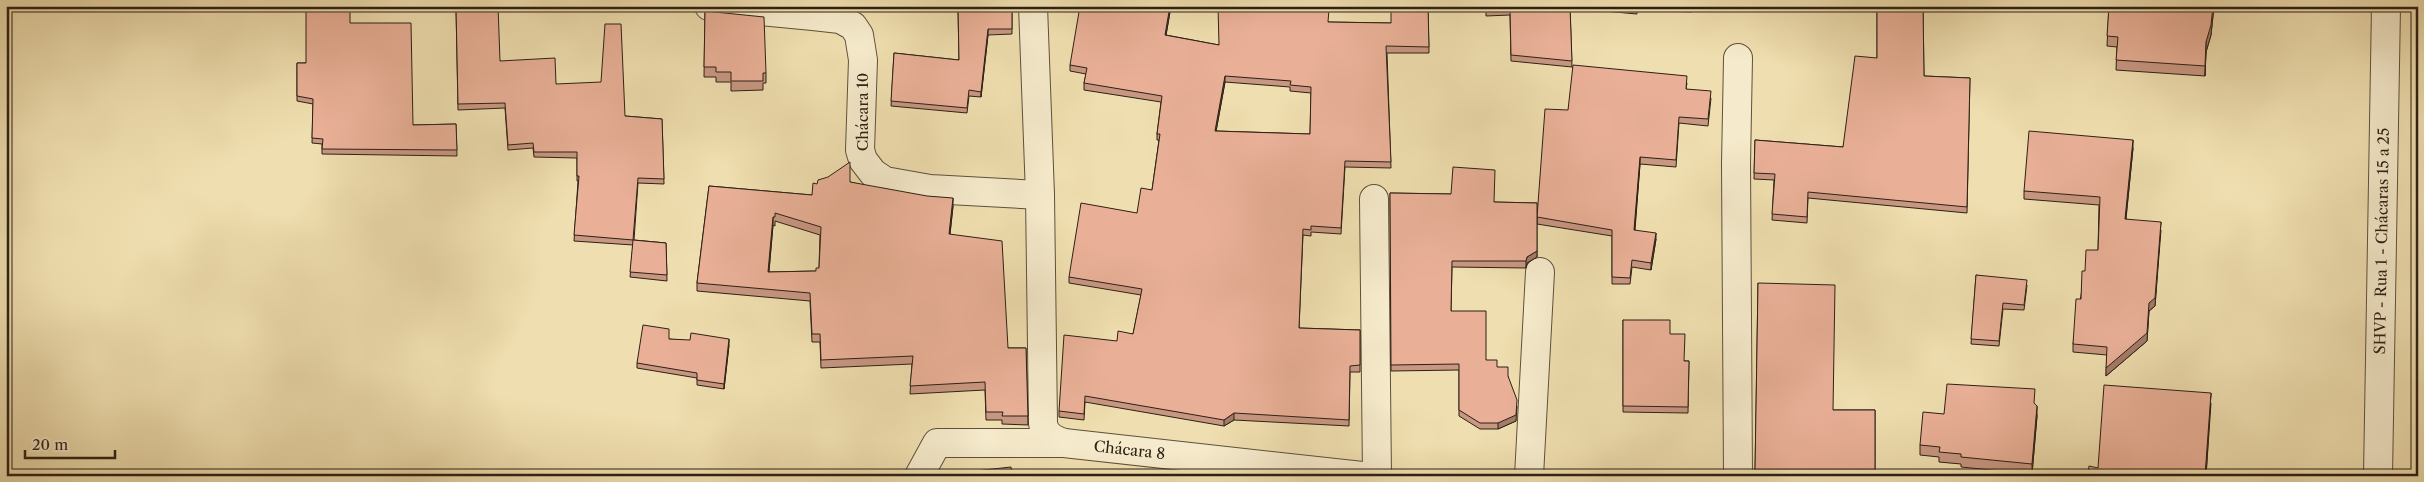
<svg xmlns="http://www.w3.org/2000/svg" width="2424" height="482" font-family="'Libre Caslon Text',serif">
<style>
.lines{fill:none;stroke-linecap:round;stroke-linejoin:round}
.minor-casing{stroke:#5e503c;stroke-width:30}
.minor{stroke:#f5eacb;stroke-width:28}
.wall{fill:#c89782;stroke:#2d2015;fill-rule:evenodd}
.shaded-wall{fill:#a37b6a;stroke:#2d2015}
.building{fill:#e9b097;stroke:#2d2015;fill-rule:evenodd}
.labels{text-anchor:middle;stroke-width:4.5;stroke-linejoin:round;paint-order:stroke}
.street-label{font-size:15px;fill:#2d2015;stroke:#f5eacb}
</style>
<rect width="100%" height="100%" fill="#efdeaf"/>
<filter id="stains"><feTurbulence type="fractalNoise" baseFrequency=".004" numOctaves="4"/><feColorMatrix values="0 0 0 0 .2 0 0 0 0 .09 0 0 0 0 .02 0 0 0 .5 -.17"/></filter>
<radialGradient id="worn" r=".72"><stop offset=".6" stop-color="#630" stop-opacity="0"/><stop offset="1" stop-color="#630" stop-opacity=".3"/></radialGradient>
<g class="lines">
<g class="minor-casing">
<g id="minor">
<polyline points="709,6 813,16 840,19 853,26 859,35 863,60 860,150 863,160 873,173 885,181 930,189 1040,195"/>
<path id="s1" d="M 1033,6 L 1040,195 L 1043,423 C 1044,435 1054,440 1064,443 L 1362,476"/>
<polyline points="1738,58 1736,164 1738,476"/>
<polyline points="1374,199 1377,476"/>
<polyline points="919,476 937,443 1064,443"/>
<polyline points="1529,476 1540,272"/>
<path id="s2" d="M 2378,476 L 2386,6"/>
</g>
</g>
<use href="#minor" class="minor"/>
</g>
<g class="wall">
<polygon points="942,6 1012,6 1012,34 988,35 981,97 969,96 967,113 891,106 894,53 959,60 958,11 942,11"/>
<path d="M 1171,6 L 1166,35 L 1219,45 L 1328,22 L 1391,23 L 1428,6 L 1429,53 L 1387,53 L 1391,168 L 1345,167 L 1341,234 L 1311,232 L 1311,236 L 1303,235 L 1299,328 L 1360,330 L 1360,372 L 1350,372 L 1349,426 L 1234,420 L 1224,426 L 1085,402 L 1084,420 L 1059,417 L 1059,411 L 1117,341 L 1133,334 L 1141,295 L 1069,283 L 1069,277 L 1137,213 L 1152,190 L 1159,140 L 1157,140 L 1157,134 L 1161,102 L 1084,90 L 1084,83 L 1086,74 L 1070,71 L 1070,65 ZM 1225,82 L 1290,87 L 1290,91 L 1311,93 L 1310,134 L 1216,131 Z"/>
<polygon points="1486,6 1693,6 1692,12 1637,10 1637,14 1570,8 1572,67 1511,61 1510,15 1486,16"/>
<polygon points="1815,6 1923,6 1924,76 1970,78 1967,213 1808,198 1807,223 1772,220 1774,180 1754,179 1755,140 1843,147 1877,58 1877,12"/>
<polygon points="2109,6 2214,6 2211,35 2206,52 2205,76 2116,70 2117,47 2107,46"/>
<polygon points="2401,6 2418,6 2418,10 2402,8"/>
<polygon points="456,8 500,61 556,84 625,116 662,119 664,184 638,183 634,240 666,243 667,281 630,277 633,245 574,241 578,181 577,181 577,158 534,157 533,148 508,150 505,108 458,110"/>
<polygon points="336,11 350,23 413,125 456,124 457,156 322,154 322,144 312,143 313,104 297,101 297,63 306,63"/>
<polygon points="705,11 766,73 766,83 763,83 763,90 731,91 731,82 716,82 716,77 704,77"/>
<polygon points="1687,83 1686,89 1711,98 1708,126 1679,123 1676,167 1640,164 1635,230 1656,239 1651,270 1632,267 1630,284 1612,284 1612,236 1537,224 1537,217 1568,110"/>
<polygon points="2133,148 2126,219 2161,230 2155,306 2149,311 2147,341 2106,376 2107,355 2073,352 2073,344 2085,271 2098,250 2099,205 2024,199 2024,191"/>
<path d="M 850,182 L 953,206 L 950,234 L 1008,348 L 1026,348 L 1028,425 L 1002,424 L 1002,420 L 986,420 L 985,390 L 910,394 L 912,364 L 821,368 L 820,342 L 812,342 L 810,301 L 697,291 L 697,283 L 709,186 L 812,195 L 817,184 ZM 775,221 L 820,235 L 819,268 L 816,271 L 769,272 L 773,225 L 775,226 Z"/>
<polygon points="1390,193 1451,194 1494,202 1537,203 1537,257 1527,263 1526,268 1452,267 1451,311 1486,360 1497,367 1508,376 1516,421 1498,429 1480,429 1459,416 1459,370 1391,371"/>
<polygon points="1976,275 2027,285 2024,310 2003,309 1999,346 1971,344"/>
<polygon points="1758,283 1833,410 1875,410 1875,476 1755,476"/>
<polygon points="1623,320 1670,334 1684,361 1689,361 1688,413 1623,412"/>
<polygon points="669,339 729,345 724,389 697,385 697,378 637,368 637,363"/>
<polygon points="2211,403 2206,476 2088,476 2098,468"/>
<polygon points="2035,404 2037,416 2032,474 1961,467 1961,464 1939,462 1939,457 1920,455 1920,445 1944,414"/>
</g>
<g class="shaded-wall">
<polygon points="1170,6 1171,6 1165,41 1165,35"/>
<polygon points="2213,6 2214,6 2211,35 2206,52 2205,76 2206,42"/>
<polygon points="988,29 988,35 981,97 981,92"/>
<polygon points="1225,76 1225,82 1215,137 1215,131"/>
<polygon points="2133,140 2133,148 2125,227 2125,219"/>
<polygon points="1640,157 1640,164 1634,237 1634,230"/>
<polygon points="953,198 953,206 949,243 949,234"/>
<polygon points="773,217 773,225 768,281 768,272"/>
<polygon points="2161,222 2155,306 2149,311 2147,341 2106,376 2106,368 2149,303"/>
<polygon points="1656,233 1656,239 1651,270 1651,263"/>
<polygon points="1537,251 1537,257 1527,263 1526,268 1526,261 1527,257"/>
<polygon points="729,339 729,345 724,389 724,384"/>
<polygon points="2211,393 2206,476 2205,476"/>
<polygon points="1517,406 1516,421 1498,429 1498,423"/>
<polygon points="2037,406 2037,416 2032,474 2032,464"/>
<polygon points="1234,413 1234,420 1224,426 1224,420"/>
</g>
<g class="building">
<polygon points="306,6 335,6 335,11 350,11 350,23 411,23 413,125 456,124 457,150 322,149 323,139 312,138 313,99 297,96 297,63 306,63"/>
<polygon points="498,6 500,61 555,58 556,84 601,82 605,24 621,24 625,116 662,119 664,179 638,178 633,240 574,235 579,176 577,176 577,152 534,152 533,143 508,145 505,103 458,104 456,8"/>
<polygon points="958,6 1012,6 1012,29 988,29 981,92 969,90 967,108 891,101 894,53 959,60"/>
<path d="M 1080,6 L 1170,6 L 1165,35 L 1219,45 L 1218,6 L 1281,6 L 1329,9 L 1328,22 L 1391,23 L 1391,6 L 1428,6 L 1429,47 L 1386,46 L 1391,162 L 1345,161 L 1341,228 L 1311,226 L 1311,230 L 1303,229 L 1299,328 L 1360,330 L 1360,365 L 1350,366 L 1349,420 L 1234,413 L 1224,420 L 1085,396 L 1084,414 L 1059,411 L 1064,335 L 1117,341 L 1118,331 L 1133,334 L 1142,289 L 1069,277 L 1081,203 L 1137,213 L 1141,188 L 1152,190 L 1160,134 L 1157,134 L 1162,96 L 1084,83 L 1087,68 L 1070,65 ZM 1225,76 L 1291,81 L 1290,85 L 1311,87 L 1310,134 L 1215,131 Z"/>
<polygon points="1486,6 1570,6 1572,61 1511,55 1510,9 1486,10"/>
<polygon points="1620,6 1637,6 1637,8"/>
<polygon points="1877,6 1923,6 1924,76 1970,78 1967,207 1808,192 1807,217 1772,214 1775,174 1754,173 1755,140 1843,147 1855,56 1877,58"/>
<polygon points="2109,6 2213,6 2211,25 2206,42 2205,66 2116,60 2118,37 2107,36"/>
<polygon points="705,11 764,17 766,73 763,73 763,81 731,81 731,72 716,72 716,67 704,67"/>
<polygon points="1573,65 1687,76 1686,89 1711,91 1708,119 1679,117 1676,160 1640,157 1634,230 1656,233 1651,263 1632,260 1630,278 1612,277 1612,230 1537,217 1545,109 1568,110"/>
<polygon points="2029,131 2133,140 2125,219 2161,222 2155,298 2149,303 2147,333 2106,368 2107,347 2073,344 2076,299 2081,299 2082,271 2085,271 2086,250 2098,250 2100,197 2024,191"/>
<path d="M 850,162 L 850,182 L 927,196 L 953,198 L 949,234 L 1002,241 L 1008,348 L 1026,348 L 1028,416 L 1002,416 L 1003,412 L 986,412 L 985,382 L 910,386 L 913,356 L 821,360 L 820,334 L 812,334 L 810,293 L 697,283 L 709,186 L 812,195 L 813,183 L 817,184 L 818,180 L 828,177 ZM 775,213 L 821,227 L 819,268 L 816,268 L 816,271 L 768,272 L 773,217 L 775,217 Z"/>
<polygon points="1453,167 1495,170 1494,202 1537,203 1537,251 1527,257 1526,261 1452,261 1451,311 1486,311 1486,360 1497,360 1497,367 1508,367 1508,376 1517,400 1516,415 1498,423 1480,423 1459,410 1459,364 1391,365 1390,193 1451,194"/>
<polygon points="633,240 666,243 667,275 630,272"/>
<polygon points="1976,275 2027,280 2024,305 2003,303 1999,341 1971,339"/>
<polygon points="1758,283 1835,285 1833,410 1875,410 1875,470 1755,470"/>
<polygon points="1623,320 1670,320 1670,334 1685,334 1684,361 1689,361 1688,407 1623,406"/>
<polygon points="643,325 669,329 669,339 690,340 691,333 729,339 724,384 697,380 697,373 637,363"/>
<polygon points="1947,384 2035,389 2034,403 2037,406 2032,464 1961,457 1961,454 1939,452 1940,447 1920,445 1923,412 1944,414"/>
<polygon points="2104,385 2211,393 2205,476 2157,476 2125,473 2124,476 2088,476 2089,466 2098,468"/>
<polygon points="1011,467 1012,476 957,476 957,473"/>
<polygon points="1225,471 1256,476 1224,476"/>
</g>
<g class="labels">
<g class="street-label">
<text transform="translate(863 112) rotate(-90)" y="5">Chácara 10</text>
<text dy="5" stroke="none"><textPath href="#s2" startOffset="235">SHVP - Rua 1 - Chácaras 15 a 25</textPath></text>
<text dy="5" stroke="none"><textPath href="#s1" startOffset="514">Chácara 8</textPath></text>
</g>
</g>
<rect width="2424" height="482" fill="none" stroke="#efdeaf" stroke-width="25"/>
<rect x="8" y="8" width="2409" height="467" fill="none" stroke="#2d2015" stroke-width="2.5"/>
<rect x="12" y="12" width="2399" height="457" fill="none" stroke="#2d2015"/>
<path d="M25 450v8h90v-8" fill="none" stroke="#2d2015" stroke-width="2.5"/>
<text x="32" y="450" font-size="15" fill="#2d2015" stroke="#f5eacb" stroke-width="4" paint-order="stroke">20 m</text>
<rect width="100%" height="100%" filter="url(#stains)"/>
<rect width="100%" height="100%" fill="url(#worn)"/>
</svg>
